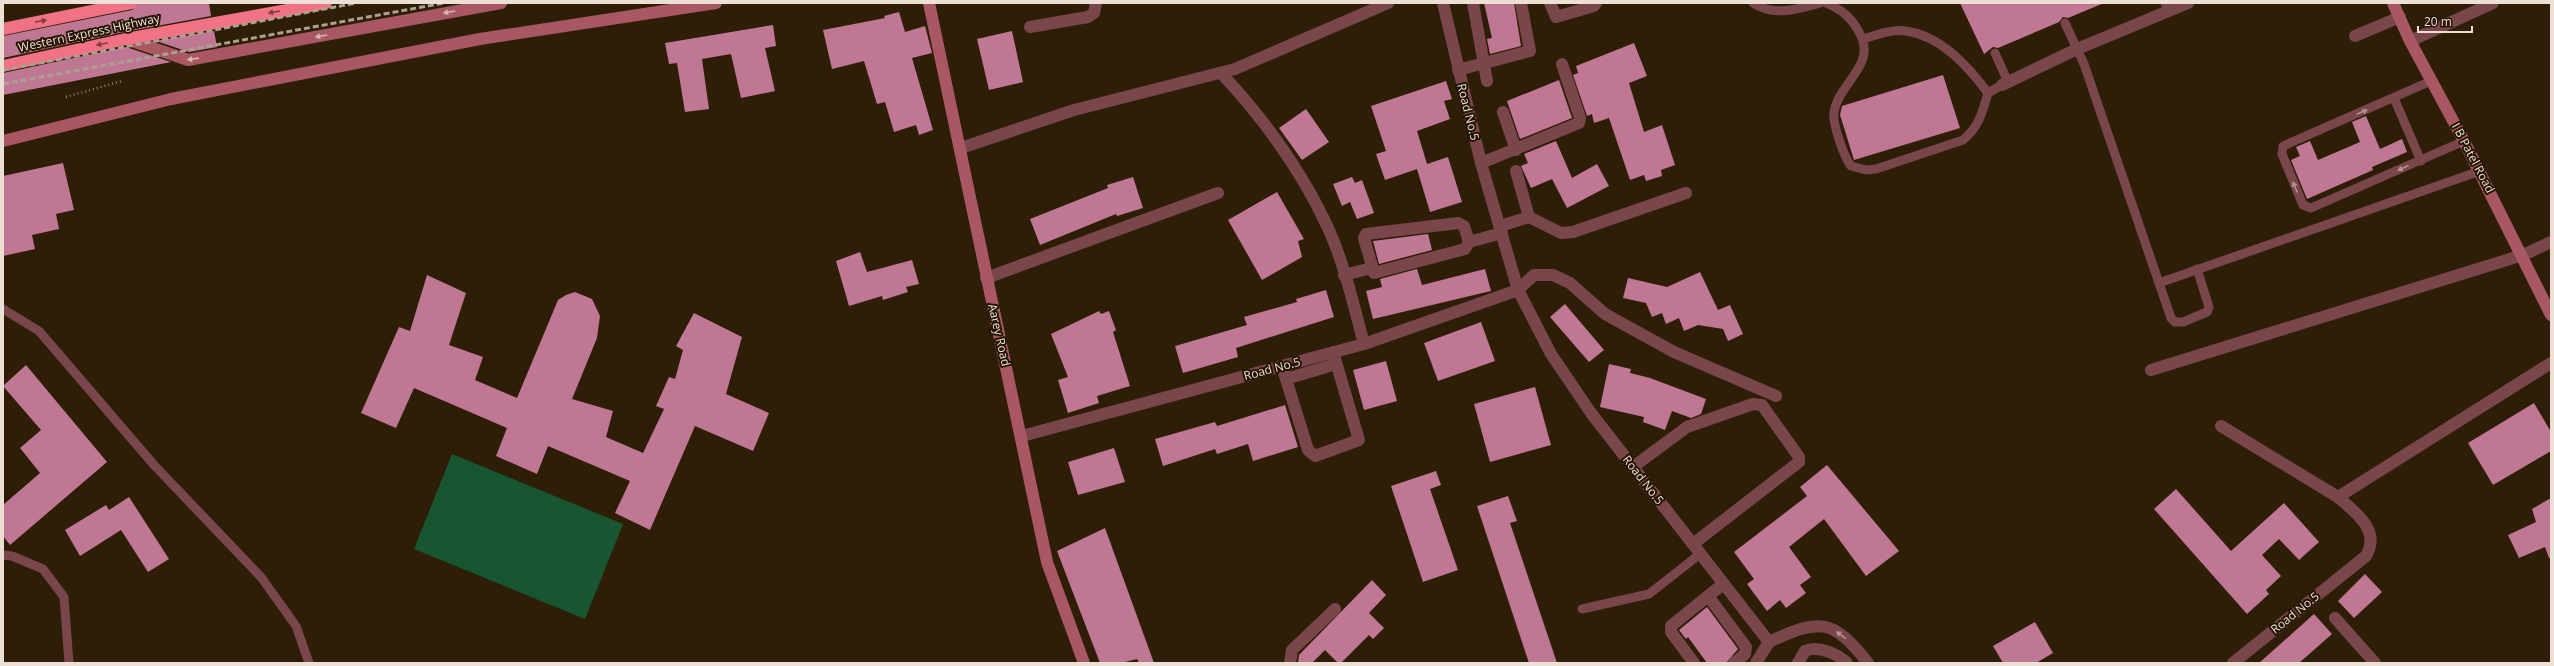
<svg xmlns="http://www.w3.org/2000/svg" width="2554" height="666" font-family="'Open Sans',sans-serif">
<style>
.green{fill:#175630}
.building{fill:#bf7794}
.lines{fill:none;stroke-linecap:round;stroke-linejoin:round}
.path{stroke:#908371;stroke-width:2.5;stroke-dasharray:1 3;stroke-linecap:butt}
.lane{stroke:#79464b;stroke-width:9}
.street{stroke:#79464b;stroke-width:12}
.secondary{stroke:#a95863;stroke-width:12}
.highway{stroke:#f17285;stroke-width:12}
.rail{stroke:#aca090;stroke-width:3;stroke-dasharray:6 3;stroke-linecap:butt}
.oneway{fill:#803e3c}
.oneway2{fill:#d7b7b1}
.oneway3{fill:#b2938f}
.labels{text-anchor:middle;stroke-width:4;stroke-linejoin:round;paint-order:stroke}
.street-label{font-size:12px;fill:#ebe0d3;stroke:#241401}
</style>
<rect width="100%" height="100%" fill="#2e1e08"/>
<polygon class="green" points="452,454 623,524 585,619 414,549"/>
<g class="building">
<polygon points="138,3 209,3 211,16 124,32 3,58 3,36 132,10"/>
<polygon points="1484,3 1514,3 1521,46 1490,54 1487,39 1492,38"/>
<polygon points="1960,3 2104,3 2068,18 2063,17 2059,22 1998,48 1993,47 1984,54"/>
<polygon points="899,12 905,32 925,26 932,53 912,58 933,130 919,135 916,125 894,132 885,102 877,104 864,61 832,69 823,30 885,18 884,16"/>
<polygon points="773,25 776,46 765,48 775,91 741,98 731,54 702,59 709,109 685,112 677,63 669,64 665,43"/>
<polygon points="214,31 217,47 189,52 156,41"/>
<polygon points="1012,31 1023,82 989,90 977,39"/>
<polygon points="1634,43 1647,76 1629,83 1644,132 1662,125 1675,165 1661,170 1662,176 1646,181 1644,175 1630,180 1609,118 1594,123 1592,114 1587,116 1573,75 1578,73 1576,66"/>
<polygon points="126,47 171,62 3,95 3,73"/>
<polygon points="1943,75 1960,128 1854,160 1840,115 1842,106"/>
<polygon points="1559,80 1572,118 1520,139 1507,101"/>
<polygon points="1446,81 1452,99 1444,101 1450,119 1417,131 1427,164 1448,157 1462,202 1430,212 1417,169 1385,180 1376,154 1386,151 1371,106"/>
<polygon points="1306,109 1329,142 1302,160 1279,128"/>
<polygon points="2366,116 2380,149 2402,139 2407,152 2372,167 2373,170 2307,199 2291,160 2300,156 2296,147 2310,141 2318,160 2360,142 2352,122"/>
<polygon points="1556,141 1572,178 1597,164 1609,186 1567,208 1552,179 1531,188 1521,166 1528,163 1524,154"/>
<polygon points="63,163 74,210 56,214 59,229 32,235 35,249 3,256 3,176"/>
<polygon points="1133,177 1143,208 1117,216 1116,214 1040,245 1030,219 1108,188 1107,185"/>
<polygon points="1352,177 1355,183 1362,180 1374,213 1357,219 1350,202 1342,206 1333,184"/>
<polygon points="1277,192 1304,239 1298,241 1302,257 1262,280 1228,220"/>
<polygon points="1428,234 1432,250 1379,264 1373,241"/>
<polygon points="860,252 867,272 912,260 919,284 906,287 908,292 883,300 882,296 849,306 836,261"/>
<polygon points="1417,269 1422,285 1485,269 1491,291 1373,319 1366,291 1382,287 1380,279"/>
<polygon points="1700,272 1718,310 1730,305 1743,334 1728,341 1723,329 1698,325 1684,331 1679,318 1666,324 1662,313 1652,317 1646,303 1623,298 1628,278 1667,287"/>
<polygon points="427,275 466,293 449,345 483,357 475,380 517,398 558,300 566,295 575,292 592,299 600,316 597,338 572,399 613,411 606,437 643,453 664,409 656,406 669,377 675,379 683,350 676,346 694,313 742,337 726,394 769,413 753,451 695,426 650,530 615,513 630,481 548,446 537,474 496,456 507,428 414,388 396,428 361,413 399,327 410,331"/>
<polygon points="1326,290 1334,317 1236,348 1238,357 1183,373 1175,346 1247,325 1244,317 1297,302 1296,299"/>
<polygon points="1565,304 1604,350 1589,362 1550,317"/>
<polygon points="1099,311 1101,314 1109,311 1116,330 1113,332 1130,386 1097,396 1099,403 1068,413 1058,380 1068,377 1051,334"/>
<polygon points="1481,322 1495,361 1438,381 1424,343"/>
<polygon points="1386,361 1397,401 1364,410 1353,370"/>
<polygon points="1609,364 1631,369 1630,373 1650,378 1706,399 1701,414 1691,418 1672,411 1665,430 1643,422 1644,417 1600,407"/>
<polygon points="26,365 107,462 10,545 3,536 3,505 40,473 20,448 41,430 3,386"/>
<polygon points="1535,387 1551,445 1490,462 1474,404"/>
<polygon points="2534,403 2551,432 2551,451 2493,485 2468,443"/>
<polygon points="1285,405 1298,447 1253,461 1248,444 1217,454 1215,449 1163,466 1155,439 1215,422 1217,426"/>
<polygon points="1114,448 1125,482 1078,495 1068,462"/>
<polygon points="1827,465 1899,551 1866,576 1824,519 1789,547 1811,577 1800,585 1806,593 1786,608 1780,600 1767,611 1747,584 1754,579 1734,552 1807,496 1800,487"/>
<polygon points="1436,471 1441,485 1430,489 1458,570 1423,582 1391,486"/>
<polygon points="2176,489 2231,551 2284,503 2319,542 2299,560 2279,539 2262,555 2281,576 2266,590 2269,594 2247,614 2154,509"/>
<polygon points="1508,496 1517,521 1510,523 1557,663 1529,663 1477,506"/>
<polygon points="129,497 169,559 148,572 121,530 80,556 65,530 106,505 109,510"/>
<polygon points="2551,498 2551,558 2549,558 2545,547 2519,558 2508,535 2536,522 2532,509"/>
<polygon points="1105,528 1154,663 1139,663 1137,659 1121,663 1100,663 1057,551"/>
<polygon points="2365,574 2382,592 2354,618 2338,601"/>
<polygon points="1372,580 1386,595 1369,613 1384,628 1373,639 1369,635 1341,663 1338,663 1325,650 1312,663 1298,663 1299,655"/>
<polygon points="1707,607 1738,649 1726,663 1707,663 1688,637 1686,639 1679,630"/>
<polygon points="2314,614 2332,634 2299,663 2259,663"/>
<polygon points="2035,622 2053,653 2036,663 2003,663 1993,646"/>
</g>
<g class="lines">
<polyline class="path" points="66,97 122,81"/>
<g class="lane">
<path d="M 1753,3 C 1774,17 1797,9 1820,3"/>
<path d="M 1826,3 C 1842,10 1851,17 1859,32 C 1878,65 1839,82 1834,112 C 1832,123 1844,157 1851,166 L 1866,170 L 1876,169 L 1963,140 C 1979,127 1982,113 1988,93 L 2002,85"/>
<polyline points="2165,3 2168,11"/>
<polyline points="2065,23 2084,64 2171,318 2175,322 2183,322 2207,312 2209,307 2197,269"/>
<path d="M 1863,39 C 1876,35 1892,29 1906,31 C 1941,36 1968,66 1988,93"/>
<polyline points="1995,53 2008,82"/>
<polyline points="2431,81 2283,146 2282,154 2303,205 2311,208 2464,141"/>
<polyline points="2394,98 2421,161"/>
<polyline points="2159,283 2480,171"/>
<polyline points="3,309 39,331 154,465 261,577 296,626 309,663"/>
<polyline points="3,555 12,556 43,569 64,597 69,663"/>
<polyline points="1582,609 1649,594 1700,554"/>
</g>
<g class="street">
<polyline points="1443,3 1481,163 1518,290 1551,354 1591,413 1769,642"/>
<polyline points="1473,3 1487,81"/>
<polyline points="1550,3 1556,17 1594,6 1596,3"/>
<polyline points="1030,27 1088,17 1094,13 1096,3"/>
<polyline points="2355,36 2400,17"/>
<polyline points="2410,41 2493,3"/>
<polyline points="1458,70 1530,51 1521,3"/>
<path d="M 1221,73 C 1264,119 1303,173 1329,230 C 1345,266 1354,307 1364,344"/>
<polyline points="2002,85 2077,49 2188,3"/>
<polyline points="1503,112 1516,150"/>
<polyline points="961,148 1074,110 1235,69 1388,3"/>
<polyline points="1481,163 1579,123 1580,118 1562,64"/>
<polyline points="1516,171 1529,217 1561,233 1573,232 1686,193"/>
<polygon points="1458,223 1464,226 1469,242 1465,249 1374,273 1364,238 1366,234"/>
<polyline points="1500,226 1529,217"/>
<polyline points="1469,242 1502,233"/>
<polyline points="1344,275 1372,268"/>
<polyline points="986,278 1218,193"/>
<polyline points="1282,366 1308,450 1315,456 1359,440 1333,352"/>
<polyline points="2151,370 2523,255 2551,242"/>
<polyline points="1286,379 1336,364"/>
<polyline points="2221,426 2338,497 2551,363"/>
<polyline points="1022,436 1364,344 1518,290 1534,275 1553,275 1570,283 1605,314 1674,352 1776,396"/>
<polyline points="1633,467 1687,427 1753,404 1762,405 1799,457 1799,462 1693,544"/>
<polyline points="1708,596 1746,647 1745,654 1734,663"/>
<polyline points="2335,618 2375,663"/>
<path d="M 1769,642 C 1819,619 1832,617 1868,663"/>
<polyline points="1290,663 1292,650 1335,609"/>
<polyline points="1694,663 1671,632 1671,626 1723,584"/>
<polyline points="1756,663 1769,642"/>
<path d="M 1798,663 L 1805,651 C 1818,645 1838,654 1847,663"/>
<path d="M 2233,663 L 2366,556 C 2381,530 2356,513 2338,497"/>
</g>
<g class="secondary">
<polyline points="929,3 1047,562 1084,663"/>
<polyline points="2393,3 2410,41 2464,141 2551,315"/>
<polyline points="126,39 188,60 501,3"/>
<polyline points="3,141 171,99 480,39 716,3"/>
</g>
<g class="highway">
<polyline points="3,29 131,3"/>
<polyline points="3,66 126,39 326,3"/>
</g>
<g class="rail">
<polyline points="3,70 356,3"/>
<polyline points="3,84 444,3"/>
</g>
</g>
<defs><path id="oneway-solid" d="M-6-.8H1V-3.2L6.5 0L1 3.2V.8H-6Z"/></defs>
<g class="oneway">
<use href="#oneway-solid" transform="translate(274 12) rotate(170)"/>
<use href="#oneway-solid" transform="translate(41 21) rotate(-11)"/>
<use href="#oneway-solid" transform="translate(102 44) rotate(168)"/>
</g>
<g class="oneway2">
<use href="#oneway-solid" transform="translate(449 12) rotate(170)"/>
<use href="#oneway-solid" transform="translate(321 36) rotate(170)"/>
<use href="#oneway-solid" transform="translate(193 59) rotate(172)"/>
</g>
<g class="oneway3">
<use href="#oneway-solid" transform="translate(2362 112) rotate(-23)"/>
<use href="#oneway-solid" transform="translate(2403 168) rotate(156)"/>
<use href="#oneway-solid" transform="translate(2295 187) rotate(-112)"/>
<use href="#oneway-solid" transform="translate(1841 635) rotate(-144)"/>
</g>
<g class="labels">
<g class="street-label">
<text transform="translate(89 33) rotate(-12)" y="4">Western Express Highway</text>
<text transform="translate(1468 112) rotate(76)" y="4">Road No.5</text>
<text transform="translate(2473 158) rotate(62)" y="4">I B Patel Road</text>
<text transform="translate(999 335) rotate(77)" y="4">Aarey Road</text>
<text transform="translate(1272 369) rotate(-15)" y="4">Road No.5</text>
<text transform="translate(1643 480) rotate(52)" y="4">Road No.5</text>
<text transform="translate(2295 613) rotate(-39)" y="4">Road No.5</text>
</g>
</g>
<rect width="2554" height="666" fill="none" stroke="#ebe0d3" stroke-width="8"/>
<path d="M2418 26v6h54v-6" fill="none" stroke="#ebe0d3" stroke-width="2"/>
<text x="2424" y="26" font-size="12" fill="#ebe0d3" stroke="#241401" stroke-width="3" paint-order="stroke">20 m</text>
</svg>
